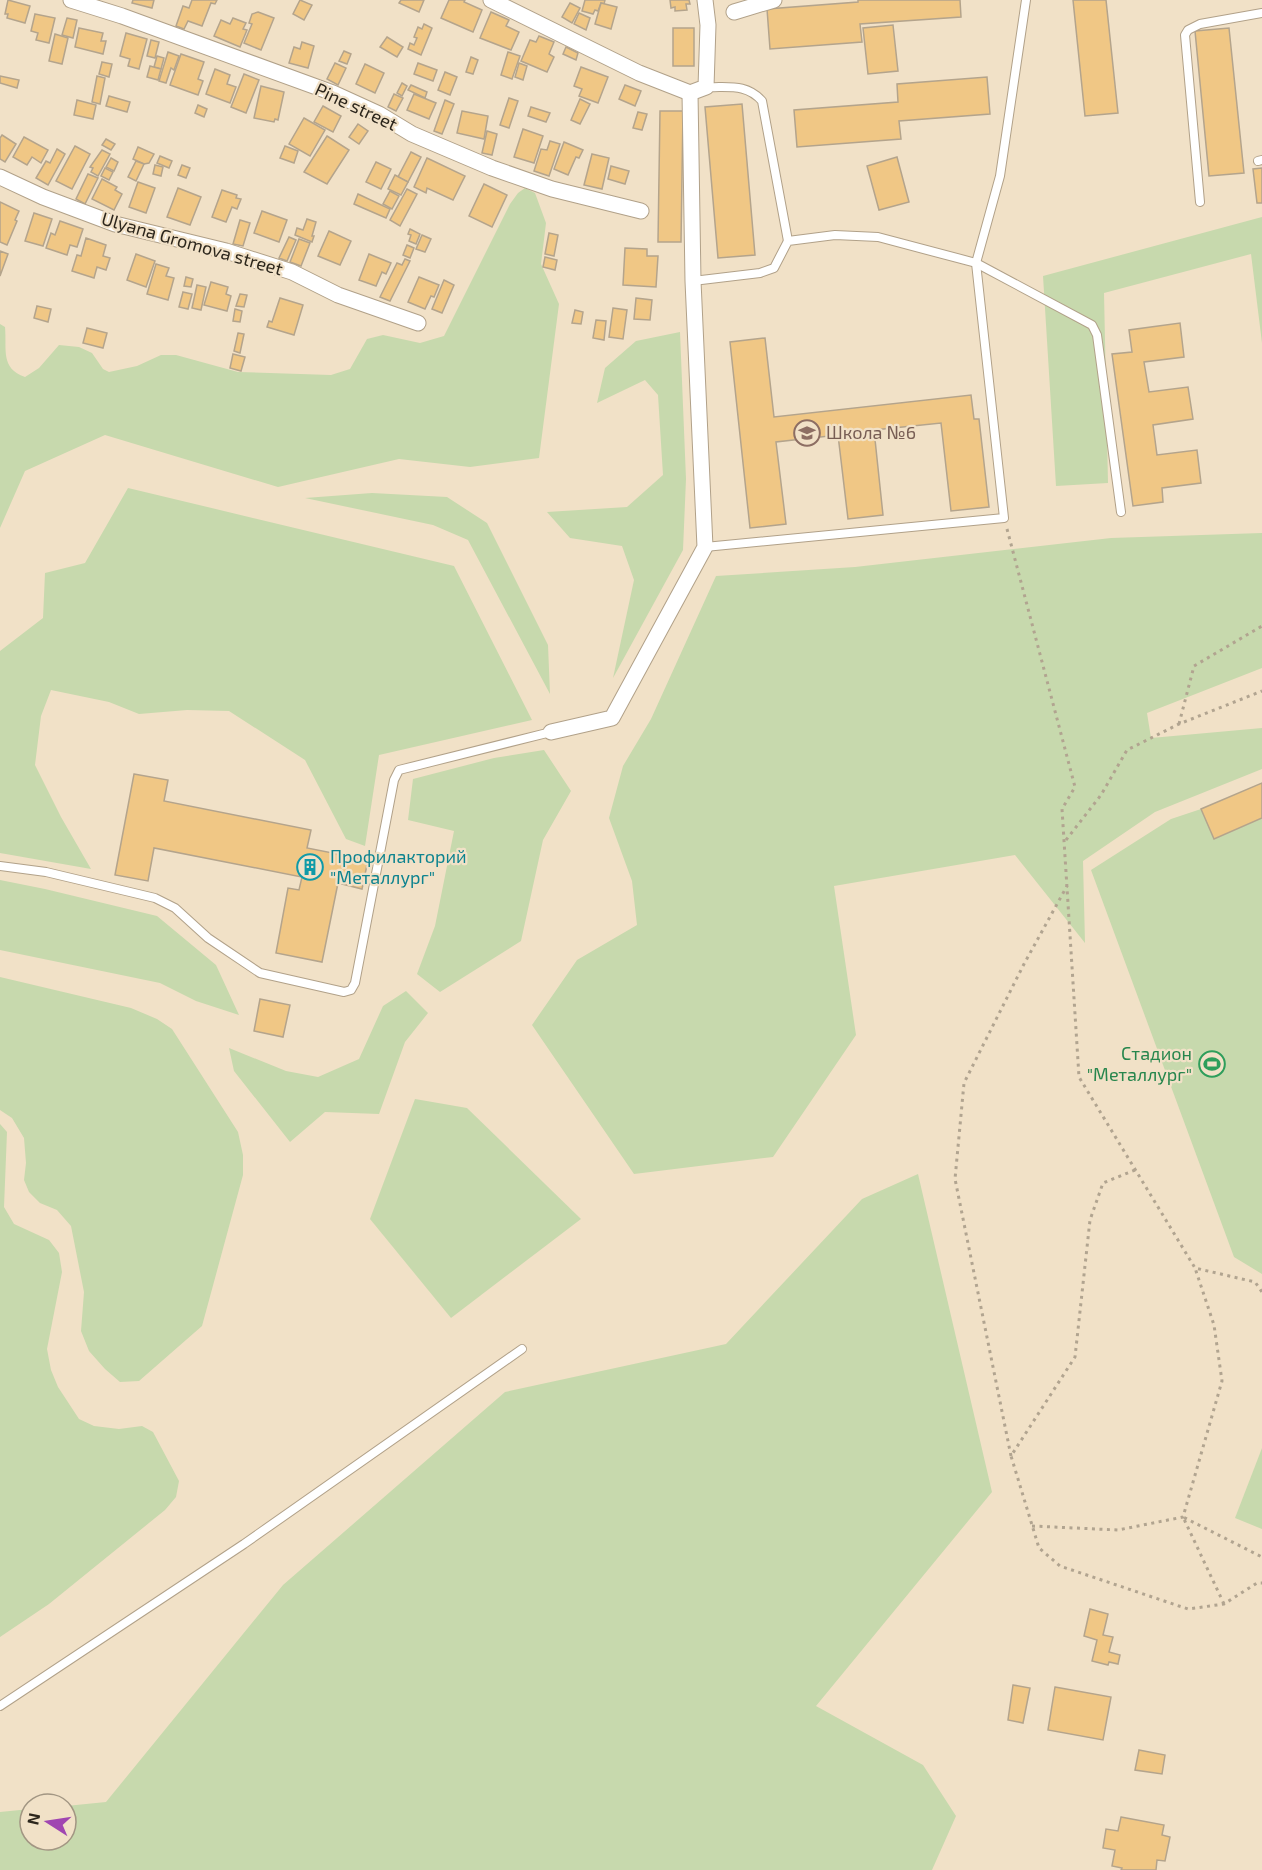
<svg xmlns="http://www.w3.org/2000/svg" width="1262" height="1870" font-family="'Exo 2',sans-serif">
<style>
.green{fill:#c7d9ad}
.building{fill:#f0c785;stroke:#b4a48c;stroke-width:1.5}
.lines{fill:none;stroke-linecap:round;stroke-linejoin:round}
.lane-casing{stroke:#b1a189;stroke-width:10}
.street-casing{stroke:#b1a189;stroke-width:17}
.path{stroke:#b1a490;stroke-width:3;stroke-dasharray:3 4.5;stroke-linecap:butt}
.lane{stroke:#fff;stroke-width:8}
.street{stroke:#fff;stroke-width:15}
.labels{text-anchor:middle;stroke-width:4.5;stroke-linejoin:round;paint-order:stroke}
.street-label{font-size:18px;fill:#2c261c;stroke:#f1e1c7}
.education-label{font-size:18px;fill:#785e54;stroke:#f1e1c7;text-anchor:start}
.culture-label{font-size:18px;fill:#0d838f;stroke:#f1e1c7;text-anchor:start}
.leisure-label{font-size:18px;fill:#27864d;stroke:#f1e1c7;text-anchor:end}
</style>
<rect width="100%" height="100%" fill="#f1e1c7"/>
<g class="green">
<path d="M 525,188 L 535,193 L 546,223 L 541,264 L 559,304 L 539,458 L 470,467 L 399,459 L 278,487 L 105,435 L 25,471 L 0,528 L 0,324 L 5,327 C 7,350 0,368 25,377 L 39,368 L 59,345 L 79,347 L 92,353 L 103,369 L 109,372 L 137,366 L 161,355 L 176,355 L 238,372 L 331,375 L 350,369 L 367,339 L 383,335 L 420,343 L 444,336 L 510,204 L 518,193 Z"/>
<polygon points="1262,217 1262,343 1251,254 1104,293 1108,483 1056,486 1043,276"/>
<polygon points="680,332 686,479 683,550 613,678 634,580 622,546 570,538 547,512 627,507 663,475 658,395 645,380 597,403 605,368 636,341"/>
<polygon points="128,488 454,566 532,720 379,755 365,846 346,839 305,760 229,711 187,710 139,714 109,702 51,690 41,716 35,765 61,817 91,869 0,853 0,651 43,618 45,573 85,563"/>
<polygon points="372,493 447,497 487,523 548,645 550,694 468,540 433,525 305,498"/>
<polygon points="1262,533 1262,668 1147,713 1151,738 1262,728 1262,769 1155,812 1083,861 1085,943 1015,855 834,886 856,1035 773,1157 634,1174 532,1025 577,960 637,925 632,881 609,818 623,766 651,719 716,576 855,567 1111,538"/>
<polygon points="544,750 571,791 543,840 521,941 440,992 417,974 435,926 454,831 408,820 413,779 494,758"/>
<polygon points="1262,783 1262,1274 1234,1257 1091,870 1171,819 1201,809"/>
<polygon points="0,880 45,889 157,916 216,965 239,1015 196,1001 160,983 0,950"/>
<polygon points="0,977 131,1008 157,1019 172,1029 238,1132 243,1155 243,1175 202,1326 139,1381 120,1382 105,1369 89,1351 81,1331 84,1292 71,1226 57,1210 40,1203 29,1192 24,1180 26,1163 24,1138 12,1118 0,1110"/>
<polygon points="406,991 428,1013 405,1042 379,1114 325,1112 290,1142 234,1071 229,1048 286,1071 318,1077 359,1059 383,1006"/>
<polygon points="415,1099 467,1108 581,1219 451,1318 370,1219"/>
<polygon points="0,1124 7,1132 4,1207 14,1224 49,1240 59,1253 62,1272 47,1349 51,1370 58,1387 79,1419 94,1426 119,1429 142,1426 153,1432 179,1481 176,1497 165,1510 49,1604 0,1637"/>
<polygon points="918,1174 992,1492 816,1706 923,1765 956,1816 932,1870 0,1870 0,1812 30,1809 30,1840 66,1840 66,1806 106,1802 283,1585 505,1392 726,1344 862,1199"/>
<polygon points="1262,1448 1262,1529 1235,1518"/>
</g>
<g class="building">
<polygon points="8,0 30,6 25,23 7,18 8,14 5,14"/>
<polygon points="133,0 154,0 152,8 132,3"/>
<polygon points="192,0 217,0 215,4 211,3 202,26 188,21 184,29 176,26 183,6 189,8"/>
<polygon points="300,0 312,5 304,20 293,14"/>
<polygon points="401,0 424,0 419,12 399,3"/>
<polygon points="449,0 465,0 464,2 482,10 473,32 441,18"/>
<polygon points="585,0 605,0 604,4 601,3 598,11 595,10 593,14 582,11"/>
<polygon points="670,0 689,0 690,4 686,4 687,10 675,11 675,7 671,8"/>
<polygon points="858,0 960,0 961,17 860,24 862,42 770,49 767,9 858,2"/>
<polygon points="1073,0 1106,0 1118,113 1085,116"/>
<polygon points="570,3 580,8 572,23 562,17"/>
<polygon points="601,3 617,7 611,29 595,24"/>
<polygon points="258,12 274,18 261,50 244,43 252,24 249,23 252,14"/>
<polygon points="491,12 509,20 506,26 519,32 511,50 480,38"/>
<polygon points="579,13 590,18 586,30 574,24"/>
<polygon points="35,14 55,18 49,43 36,40 38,33 31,31"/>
<polygon points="67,18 77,20 73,38 62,35"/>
<polygon points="233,18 246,23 243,29 247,30 240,47 214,36 221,20 230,24"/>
<polygon points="424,24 432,28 421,55 408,49 410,43 414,45 417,38 414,37 418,27 422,29"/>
<polygon points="893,25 898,71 868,74 863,28"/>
<polygon points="79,28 103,33 101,41 106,41 103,54 75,47"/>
<rect x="673" y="28" width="21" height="38"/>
<polygon points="1229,28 1244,173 1209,176 1195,31"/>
<polygon points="126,33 147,39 139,69 128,66 130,59 120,56"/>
<polygon points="55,34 68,38 62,64 49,61"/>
<polygon points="539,36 554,42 549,54 554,57 547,72 521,61 530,40 536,42"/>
<polygon points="387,37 403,47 397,57 380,47"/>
<polygon points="151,40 159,42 155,58 147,56"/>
<polygon points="302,42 314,46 308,68 289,63 294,47 300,49"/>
<polygon points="566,47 578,53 576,60 563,54"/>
<polygon points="344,51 351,54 347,64 339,61"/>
<polygon points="168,52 179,56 174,70 171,68 166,83 159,81"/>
<polygon points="508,52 520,56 512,79 501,75"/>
<polygon points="181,54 204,62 198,79 203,81 198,95 170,85"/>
<polygon points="157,56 164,58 161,69 154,67"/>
<polygon points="471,57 478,60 473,74 466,72"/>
<polygon points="102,62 112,64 109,77 99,74"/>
<polygon points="335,63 346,68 338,85 327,79"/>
<polygon points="418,63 437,70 433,81 414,74"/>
<polygon points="519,63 527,66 523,80 515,77"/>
<polygon points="365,64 384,73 375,93 356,84"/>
<polygon points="150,66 161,69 158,80 147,77"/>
<polygon points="581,67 608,77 598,103 579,96 582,89 574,86"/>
<polygon points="215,69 230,75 227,84 236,87 230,103 206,94"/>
<polygon points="445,72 457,77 450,95 438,90"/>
<polygon points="244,74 259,80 246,113 231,107"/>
<polygon points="0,76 19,80 17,88 0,83"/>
<polygon points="97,76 105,78 100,104 92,102"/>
<polygon points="987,77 990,114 899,121 901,139 797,147 794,110 898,102 897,84"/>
<polygon points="402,83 407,86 402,96 397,93"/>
<polygon points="411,85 427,92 425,98 408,90"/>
<polygon points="625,85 641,91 635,106 619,99"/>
<polygon points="261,86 284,92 278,120 275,119 274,122 254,118"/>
<polygon points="394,94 403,98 396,111 388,107"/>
<polygon points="414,94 436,103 429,119 407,110"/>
<polygon points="109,96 130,102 127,112 106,106"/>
<polygon points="509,98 518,101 509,128 500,125"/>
<polygon points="580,99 590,104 580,124 571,120"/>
<polygon points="77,100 96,105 93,119 74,115"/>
<polygon points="445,100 454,104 442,134 434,131"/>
<polygon points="742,104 755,255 718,258 705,107"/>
<polygon points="198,105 207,109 204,117 195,113"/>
<polygon points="323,106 341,116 333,132 314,122"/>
<polygon points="531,107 550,113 546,122 528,116"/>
<polygon points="462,111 488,116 484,139 457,133"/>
<polygon points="660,111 683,111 681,242 658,242"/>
<polygon points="638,112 647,114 642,130 633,128"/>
<polygon points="304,118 325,130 310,156 289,144"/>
<polygon points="358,124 368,131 359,144 349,137"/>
<polygon points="523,129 543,136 534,163 514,157"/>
<polygon points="487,131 497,134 492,155 482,153"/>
<polygon points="2,135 16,144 5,162 0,159 0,138"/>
<polygon points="327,136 349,150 327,184 304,172"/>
<polygon points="24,137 48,150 41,163 32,157 27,165 13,157"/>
<polygon points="106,139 115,144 111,150 102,145"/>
<polygon points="550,141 560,144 549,176 534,171 541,149 547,150"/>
<polygon points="564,142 583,150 579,158 576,157 568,175 554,169"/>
<polygon points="75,146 90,154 72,189 56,181"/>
<polygon points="285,146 298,151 294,163 280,158"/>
<polygon points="138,147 154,154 149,163 144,164 133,159"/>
<polygon points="57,149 65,154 48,185 36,178 46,161 50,163"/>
<polygon points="102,150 110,154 98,176 91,172 93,168 90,167"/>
<polygon points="411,152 421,157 408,182 398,177"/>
<polygon points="592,154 609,158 602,189 584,185"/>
<polygon points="160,156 172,161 169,168 157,163"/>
<polygon points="897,157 909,202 879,210 867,166"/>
<polygon points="111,158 118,162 114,171 106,167"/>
<polygon points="427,158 465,176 453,200 427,188 426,193 414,187"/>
<polygon points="136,161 144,164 136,181 128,177"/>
<polygon points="376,162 391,169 381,189 366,182"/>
<polygon points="155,165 163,167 161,176 153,174"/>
<polygon points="182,165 190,168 186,178 178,175"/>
<polygon points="611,166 629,171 625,184 608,179"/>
<polygon points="105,168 113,172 109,180 101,176"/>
<polygon points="1262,168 1262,203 1257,203 1253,169"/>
<polygon points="88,174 98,178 85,204 76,199"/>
<polygon points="395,175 408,182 401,195 388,189"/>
<polygon points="102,179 117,187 115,190 122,194 114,210 92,199"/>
<polygon points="138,182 155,188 146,213 129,207"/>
<polygon points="484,184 507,195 492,227 469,216"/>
<polygon points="178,188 201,197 190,225 167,217"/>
<polygon points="407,189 417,194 400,226 390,220"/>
<polygon points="222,190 237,195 236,198 241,199 237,209 232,207 226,222 212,217"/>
<polygon points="390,191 399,196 392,209 383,204"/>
<polygon points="358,194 390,209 386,218 354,204"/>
<polygon points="0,202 19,211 15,220 17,221 7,245 0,242"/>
<polygon points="262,211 287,220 279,242 254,233"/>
<polygon points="34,213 52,219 43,246 25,241"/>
<polygon points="307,219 316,222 312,236 314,236 312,242 295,235 297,228 303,230"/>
<polygon points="240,220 250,223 243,246 233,244"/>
<polygon points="60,221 83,229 77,247 70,245 67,255 46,248 51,233 55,235"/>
<polygon points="410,229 420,234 416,244 409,241 411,235 408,234"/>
<polygon points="329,231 351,241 340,265 318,256"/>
<polygon points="549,233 558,235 554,256 545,254"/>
<polygon points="422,235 431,239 425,252 416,249"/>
<polygon points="289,237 296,240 287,261 279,258"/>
<polygon points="86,238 106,245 103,256 110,258 106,270 97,267 94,278 72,271 77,255 81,256"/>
<polygon points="299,239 310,243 301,266 290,262"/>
<polygon points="407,245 414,248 410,258 403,255"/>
<polygon points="625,248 647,249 647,256 658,256 656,287 623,285"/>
<polygon points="0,251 8,254 0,276"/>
<polygon points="136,254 155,261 146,287 127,280"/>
<polygon points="369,254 391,263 386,274 382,272 376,286 359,280"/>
<polygon points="545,257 557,260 555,270 543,267"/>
<polygon points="405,259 410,261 390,301 380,297 397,263 402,265"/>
<polygon points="156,264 169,268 166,276 174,278 168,300 147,294"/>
<polygon points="186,277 193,279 191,287 184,286"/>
<polygon points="419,277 439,285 434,297 431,296 425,309 408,302"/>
<polygon points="444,280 454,285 442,313 432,309"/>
<polygon points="211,282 228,287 226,294 231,296 227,311 204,305"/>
<polygon points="197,285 206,287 201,310 192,308"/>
<polygon points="183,292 192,294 188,309 179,307"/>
<polygon points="240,294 247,295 244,307 236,306"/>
<polygon points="280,298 303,305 294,335 267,327 269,321 272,322"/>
<polygon points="636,298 652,300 650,320 634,319"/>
<polygon points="37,306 51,309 48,322 34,318"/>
<polygon points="613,308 627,310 623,339 609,337"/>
<polygon points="235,309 242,311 240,322 233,321"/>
<polygon points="575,310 583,312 581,324 572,323"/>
<polygon points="596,320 606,321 604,340 593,338"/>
<polygon points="1180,323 1184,357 1144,362 1149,392 1188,387 1193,419 1153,425 1157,455 1197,450 1201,483 1162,488 1163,502 1133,506 1112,354 1132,352 1129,330"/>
<polygon points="87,328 107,333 103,348 83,343"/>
<polygon points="238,333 244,334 240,353 234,351"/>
<polygon points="765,338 774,417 971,395 974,419 979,419 989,507 951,511 941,423 874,430 883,515 848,519 838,435 776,442 786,524 750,528 730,342"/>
<polygon points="233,354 245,357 241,371 230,368"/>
<polygon points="134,774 168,780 164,801 311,830 307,848 368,860 362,889 338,883 322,962 276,953 288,888 299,890 302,877 154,848 148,881 115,875"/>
<polygon points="1262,783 1262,818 1214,839 1201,809"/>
<polygon points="260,999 290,1005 283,1037 254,1031"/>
<polygon points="1090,1609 1108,1614 1103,1635 1113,1637 1109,1652 1120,1655 1118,1664 1109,1662 1108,1665 1092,1661 1097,1640 1084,1636"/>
<polygon points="1013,1685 1030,1688 1023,1723 1008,1720"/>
<polygon points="1055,1687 1111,1697 1103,1740 1048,1730"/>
<polygon points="1139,1750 1165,1755 1162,1774 1135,1770"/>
<polygon points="1121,1817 1164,1825 1162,1835 1170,1837 1165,1861 1157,1860 1156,1870 1121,1870 1122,1868 1112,1866 1115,1850 1103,1848 1106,1829 1118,1831"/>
</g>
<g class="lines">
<g class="lane-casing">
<g id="lane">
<path d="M 706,87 C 728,88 746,83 762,101 L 788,241"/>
<polyline points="1258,161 1262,160"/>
<polyline points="1200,202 1185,35 1188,30 1200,24 1262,13"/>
<polyline points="693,281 760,273 774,268 788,241 835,235 878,237 976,263 1092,325 1097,335 1121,512"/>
<polyline points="705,547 1004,518 976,263 1000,176 1026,0"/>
<polyline points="0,866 46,872 155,898 175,908 208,938 260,973 344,992 351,990 355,983 394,780 399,770 551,732"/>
<polyline points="0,1706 244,1544 522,1349"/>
</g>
</g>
<g class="street-casing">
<g id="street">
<polyline points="71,0 122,16 333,93 379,114 412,134 492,168 552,189 641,211"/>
<polyline points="491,0 639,73 690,93"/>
<polyline points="734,12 774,0"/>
<polyline points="0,177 43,197 115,224 226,251 292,272 338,295 418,323"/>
<polyline points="551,732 612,718 705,547 693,281 690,93 706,87 708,25 705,0"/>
</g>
</g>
<g class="path">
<polyline points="1007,529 1075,787 1062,809 1079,1077 1195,1268 1255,1282 1262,1292"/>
<polyline points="1179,724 1194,666 1262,626"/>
<polyline points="1066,840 1101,795 1127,750 1179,724 1262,691"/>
<polyline points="1135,1170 1103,1183 1090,1220 1075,1357 1011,1456 1039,1548 1060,1566 1188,1609 1224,1604 1257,1583 1262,1583"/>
<polyline points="1011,1456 955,1179 964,1083 1024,964 1067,886"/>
<polyline points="1032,1526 1118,1530 1183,1517 1222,1381 1214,1325 1195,1268"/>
<polyline points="1224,1604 1183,1517 1262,1557"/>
</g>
<use href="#lane" class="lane"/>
<use href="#street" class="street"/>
</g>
<defs>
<g id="school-ring" transform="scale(1.35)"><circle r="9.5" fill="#f1e1c7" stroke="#8d6e63" stroke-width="1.5"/><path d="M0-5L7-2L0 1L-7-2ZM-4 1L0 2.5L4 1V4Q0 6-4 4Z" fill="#8d6e63"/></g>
<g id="building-ring" transform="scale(1.35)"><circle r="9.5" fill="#f1e1c7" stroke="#0f9aa8" stroke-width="1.5"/><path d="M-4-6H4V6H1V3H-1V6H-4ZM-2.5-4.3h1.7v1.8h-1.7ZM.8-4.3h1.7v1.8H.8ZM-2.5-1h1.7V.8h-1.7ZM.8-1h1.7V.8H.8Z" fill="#0f9aa8"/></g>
<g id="stadium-ring" transform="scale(1.35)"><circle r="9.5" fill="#f1e1c7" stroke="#2e9e5b" stroke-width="1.5"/><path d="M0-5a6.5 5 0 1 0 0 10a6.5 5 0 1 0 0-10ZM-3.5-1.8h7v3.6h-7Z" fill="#2e9e5b"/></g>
</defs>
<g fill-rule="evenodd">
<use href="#school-ring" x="807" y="433"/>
<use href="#building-ring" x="310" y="867"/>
<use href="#stadium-ring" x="1212" y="1064"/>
</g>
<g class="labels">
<g class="street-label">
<text transform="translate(356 107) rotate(25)" y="6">Pine street</text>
<text transform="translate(192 244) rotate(16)" y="6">Ulyana Gromova street</text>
</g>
<g class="education-label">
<text x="826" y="439">Школа №6</text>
</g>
<g class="culture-label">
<text x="330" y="863">Профилакторий<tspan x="330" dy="21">"Металлург"</tspan></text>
</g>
<g class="leisure-label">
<text x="1192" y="1060">Стадион<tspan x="1192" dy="21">"Металлург"</tspan></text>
</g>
</g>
<g transform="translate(48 1822) rotate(282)"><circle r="28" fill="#f1e1c7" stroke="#a29683" stroke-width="1.5"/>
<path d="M0-4.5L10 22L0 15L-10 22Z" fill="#a046b1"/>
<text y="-9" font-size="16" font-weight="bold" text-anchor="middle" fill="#2c261c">N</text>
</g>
</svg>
